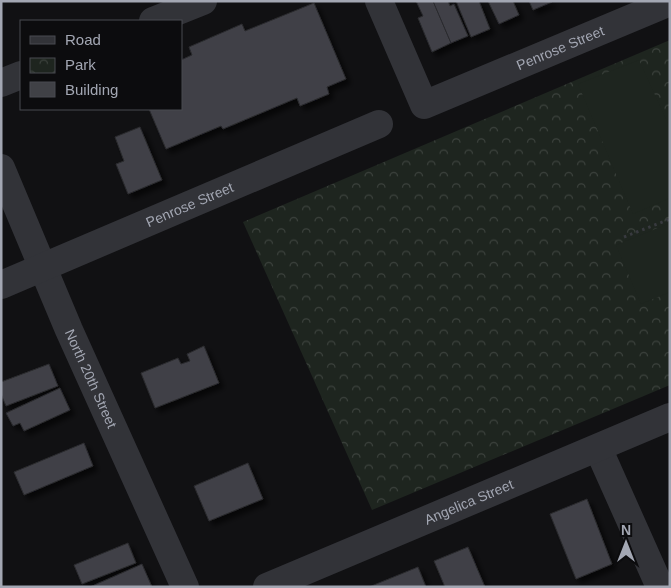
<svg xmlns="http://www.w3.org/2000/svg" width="671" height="588" font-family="Arial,sans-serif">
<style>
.park{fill:url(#park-crowns)}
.pitch{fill:#1e251f}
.building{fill:#404146;stroke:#2b2b2f;filter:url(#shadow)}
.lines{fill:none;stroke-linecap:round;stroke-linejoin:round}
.path{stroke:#383a3f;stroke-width:3;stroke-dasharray:2.5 4;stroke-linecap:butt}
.minor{stroke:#323338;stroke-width:28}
.labels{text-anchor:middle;stroke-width:4.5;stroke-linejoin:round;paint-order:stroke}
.street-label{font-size:14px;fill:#a3a7b3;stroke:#0c0c0e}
</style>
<defs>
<pattern id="park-crowns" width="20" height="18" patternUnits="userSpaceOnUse" patternTransform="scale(1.25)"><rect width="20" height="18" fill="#1e251f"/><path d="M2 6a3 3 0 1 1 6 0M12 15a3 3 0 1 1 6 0" fill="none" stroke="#3c423d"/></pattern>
<filter id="shadow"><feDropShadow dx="4.5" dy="4.5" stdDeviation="2.5" flood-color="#0009"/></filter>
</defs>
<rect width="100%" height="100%" fill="#111113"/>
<polygon class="park" points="670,40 670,385 372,510 243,222"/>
<g class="pitch">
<polygon points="639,60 670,128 670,198 633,214 578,84"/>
<polygon points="670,223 670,292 641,304 616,245"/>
</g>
<g class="building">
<polygon points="416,1 433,1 451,43 432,52 418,18 423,16"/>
<polygon points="433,1 448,1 450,6 454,4 468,36 451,43"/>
<polygon points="456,1 479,1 490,29 471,37"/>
<polygon points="488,1 513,1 519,15 499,24"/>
<polygon points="529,1 552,1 552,2 533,10"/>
<polygon points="314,3 346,79 327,87 329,94 300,106 297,98 223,129 221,126 166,149 149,109 181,109 181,60 192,55 189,47 242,24 245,31"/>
<polygon points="140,127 162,180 128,194 116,164 124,161 115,137"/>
<polygon points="204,346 219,383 155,408 141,373 178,358 181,364 190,361 187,354"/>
<polygon points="49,364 58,386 6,406 1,394 1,382"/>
<polygon points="60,388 70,410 24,431 20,423 13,426 6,413"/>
<polygon points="84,443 93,466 24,495 14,472"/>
<polygon points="248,463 263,499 209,521 194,486"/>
<polygon points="587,499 612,564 576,579 550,514"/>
<polygon points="128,543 136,563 82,584 74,565"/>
<polygon points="468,547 485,587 445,587 434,561"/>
<polygon points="142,564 152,587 90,587"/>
<polygon points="418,567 426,587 369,587"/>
</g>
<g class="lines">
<polyline class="path" points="624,237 670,219"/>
<g class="minor">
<path id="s1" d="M 379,1 L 424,105 L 670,2"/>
<polyline points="153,21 203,1"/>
<polyline points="1,83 21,75"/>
<path id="s2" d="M 1,168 L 69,330 L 185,587"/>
<path id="s3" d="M 1,285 L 379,124"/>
<polyline points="598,448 660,587"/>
<path id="s4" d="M 267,587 L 670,417"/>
</g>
</g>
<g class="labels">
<g class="street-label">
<text dy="5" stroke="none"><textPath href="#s1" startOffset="261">Penrose Street</textPath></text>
<text dy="5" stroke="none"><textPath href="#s3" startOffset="205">Penrose Street</textPath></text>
<text dy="5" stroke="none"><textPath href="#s2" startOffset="229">North 20th Street</textPath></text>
<text dy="5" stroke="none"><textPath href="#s4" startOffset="219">Angelica Street</textPath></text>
</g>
</g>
<rect width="671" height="588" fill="none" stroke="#a3a7b3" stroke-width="5"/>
<rect x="20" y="20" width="162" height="90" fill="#0c0c0e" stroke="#484a50"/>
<rect x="30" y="36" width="25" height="8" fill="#323338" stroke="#484a50"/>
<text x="65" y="45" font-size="15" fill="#a3a7b3">Road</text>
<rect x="30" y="58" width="25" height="15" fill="url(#park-crowns)" stroke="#484a50"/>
<text x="65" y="70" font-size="15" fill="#a3a7b3">Park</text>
<rect x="30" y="82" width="25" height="15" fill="#404146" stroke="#484a50"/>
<text x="65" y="95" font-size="15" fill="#a3a7b3">Building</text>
<g transform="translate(626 543)" stroke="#0c0c0e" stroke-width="4" paint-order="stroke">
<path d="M0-4L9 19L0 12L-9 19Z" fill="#a3a7b3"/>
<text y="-8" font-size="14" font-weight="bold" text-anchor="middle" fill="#a3a7b3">N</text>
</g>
</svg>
